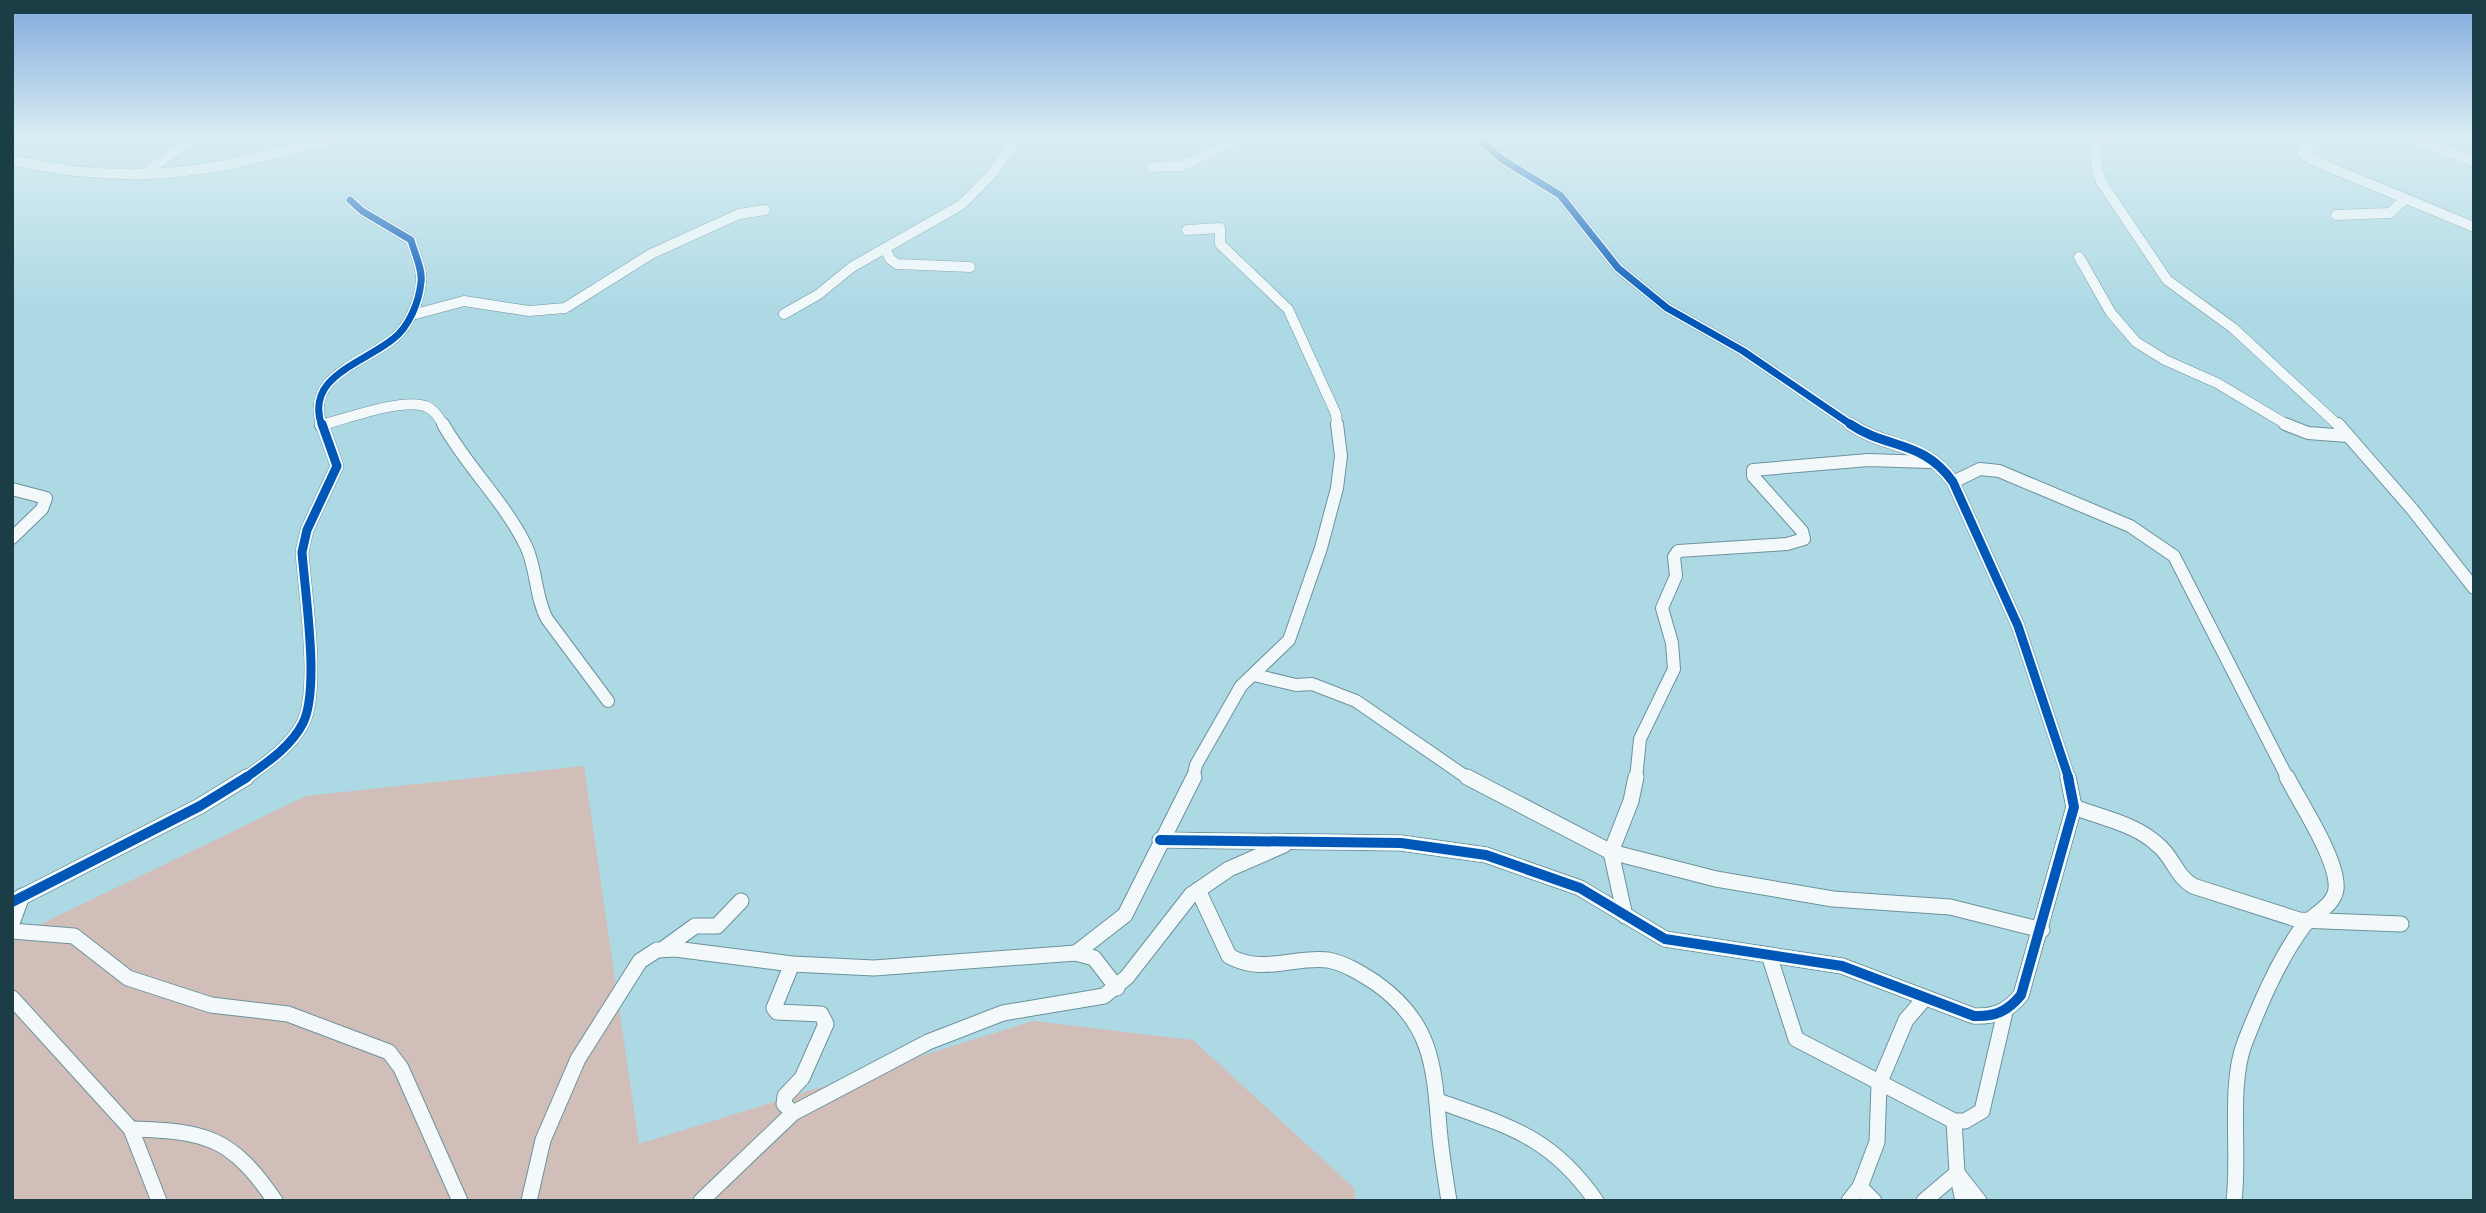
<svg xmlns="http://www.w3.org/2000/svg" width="2486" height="1213" font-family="'PT Sans',sans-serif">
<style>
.green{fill:#d1beb8}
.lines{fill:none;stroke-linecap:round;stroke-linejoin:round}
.minor-far2-casing{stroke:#6c929b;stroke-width:11}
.minor-far1-casing{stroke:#6c929b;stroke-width:14}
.minor-casing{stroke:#6c929b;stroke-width:17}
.minor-far2{stroke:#f3f9fb;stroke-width:10}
.minor-far1{stroke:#f3f9fb;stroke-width:12}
.minor{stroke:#f3f9fb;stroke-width:15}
.cycleway-far2-casing{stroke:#f3fbfd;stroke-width:10}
.cycleway-far1-casing{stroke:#f3fbfd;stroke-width:13}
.cycleway-casing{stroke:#f3fbfd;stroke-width:15}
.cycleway-far2{stroke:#0057b8;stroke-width:7}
.cycleway-far1{stroke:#0057b8;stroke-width:9}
.cycleway{stroke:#0057b8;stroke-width:10}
</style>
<rect width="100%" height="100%" fill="#add9e5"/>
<polygon class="green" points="584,766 639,1144 1033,1021 1193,1040 1354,1188 1356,1201 12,1201 12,938 306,796"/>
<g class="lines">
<g class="minor-far2-casing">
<g id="minor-far2">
<polyline points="1477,138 1503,160 1560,195 1618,268 1667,308 1743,351 1853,426"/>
<polyline points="2094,138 2097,171 2102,183 2167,280 2233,328 2339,426"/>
<polyline points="2315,138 2302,153 2310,159 2474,227"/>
<polyline points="2407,138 2474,161"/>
<polyline points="2094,139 2125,138"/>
<path d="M 12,160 C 83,177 153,179 225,165 C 261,158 295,147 330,140"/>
<polyline points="1151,167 1182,166 1241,138"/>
<polyline points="142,175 194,138"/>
<polyline points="2336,215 2390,213 2405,199"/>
<polyline points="1187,230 1220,228 1220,244 1288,309 1336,414 1337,426"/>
<polyline points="885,248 890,259 897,264 970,267"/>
<polyline points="2079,257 2111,313 2136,342 2165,360 2217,383 2289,426"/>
<polyline points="784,314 819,294 852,267 961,205 990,176 1018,138"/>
<polyline points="412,315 464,301 529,311 565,308 651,254 739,214 765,210"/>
<path d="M 321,425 C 346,419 401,398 425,406 C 435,410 439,418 444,426"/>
<path d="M 322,426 C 304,377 362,364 393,339 C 409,327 419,302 421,282 C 423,270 414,252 411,240 L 362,211 L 350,200"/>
</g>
</g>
<g class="minor-far1-casing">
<g id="minor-far1">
<path d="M 443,424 C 467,467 504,501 526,546 C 537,569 535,597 547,619 L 608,701"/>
<path d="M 1850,424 C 1888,450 1922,439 1953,482 L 2018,626 L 2069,779"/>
<polyline points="2285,424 2308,433 2348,436"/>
<polyline points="2338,424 2412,509 2474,588"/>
<polyline points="321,425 324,424"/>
<polyline points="1953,482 1980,469 1999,471 2130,526 2174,556 2288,779"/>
<polyline points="12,489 46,498 42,509 12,538"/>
<polyline points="1254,675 1296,685 1312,684 1356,701 1469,779"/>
<path d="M 244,779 C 265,764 291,747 303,723 C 320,689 305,594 302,552 L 307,530 L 337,466 L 322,424"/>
<polyline points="1193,779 1196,765 1241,686 1289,640 1321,548 1337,488 1341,456 1337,424"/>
<polyline points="1636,779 1640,739 1674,669 1672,643 1662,608 1676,576 1674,557 1678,551 1787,544 1804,539 1802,531 1753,476 1753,470 1868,460 1929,462"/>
</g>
</g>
<g class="minor-casing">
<g id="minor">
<polyline points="1467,777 1611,852 1716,879 1833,899 1950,907 2042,930"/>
<path d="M 2074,807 C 2102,818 2136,824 2158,845 C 2173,857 2176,876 2193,886 L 2299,920 L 2401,924"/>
<path d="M 1160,840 L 1401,843 L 1486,855 L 1580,888 L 1665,939 L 1842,966 L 1974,1016 C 1995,1017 2008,1011 2021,995 L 2074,807 L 2068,777"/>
<path d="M 1198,890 L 1229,956 C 1262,975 1293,956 1328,960 C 1345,963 1362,974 1376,983 C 1431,1022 1434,1064 1439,1127 C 1441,1152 1445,1176 1449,1201"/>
<polyline points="12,902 200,806 247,777"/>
<polyline points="1625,916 1611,852 1631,801 1636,777"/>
<polyline points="12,923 22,896"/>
<polyline points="12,931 74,936 128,978 211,1005 288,1014 389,1052 401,1068 460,1201"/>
<polyline points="666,947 695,926 717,926 741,901"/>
<polyline points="1076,953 1125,915 1194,777"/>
<polyline points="1769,955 1796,1039 1954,1121 1965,1121 1982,1111 2005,1012"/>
<polyline points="792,964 774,1008 777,1012 821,1014 826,1024 802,1078 785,1096 784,1104 793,1113"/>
<polyline points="12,998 131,1129 159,1201"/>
<path d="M 1438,1101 C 1508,1126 1551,1136 1596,1201"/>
<polyline points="1954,1121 1957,1173 1963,1201"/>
<path d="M 131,1129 C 205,1131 231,1136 275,1201"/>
<polyline points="1860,1187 1874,1201"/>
<polyline points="529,1201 543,1140 578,1059 640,961 657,950 675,949 792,964 874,968 1076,953 1094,958 1117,988"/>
<polyline points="701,1201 793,1113 928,1042 1003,1013 1104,996 1127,977 1191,895 1229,869 1284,845"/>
<polyline points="1849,1201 1860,1187 1877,1142 1879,1084 1906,1020 1925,998"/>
<polyline points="1924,1201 1957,1173 1979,1201"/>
<path d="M 2234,1201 C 2240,1153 2228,1085 2245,1042 C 2260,1004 2278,961 2302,928 C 2311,915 2334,907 2336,889 C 2339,861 2300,803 2287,777"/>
</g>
</g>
<use href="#minor-far2" class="minor-far2"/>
<use href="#minor-far1" class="minor-far1"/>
<use href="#minor" class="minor"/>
<g class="cycleway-far2-casing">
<g id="cycleway-far2">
<polyline points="1477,138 1503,160 1560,195 1618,268 1667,308 1743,351 1853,426"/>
<path d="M 322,426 C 304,377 362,364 393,339 C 409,327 419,302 421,282 C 423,270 414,252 411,240 L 362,211 L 350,200"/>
</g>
</g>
<g class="cycleway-far1-casing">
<g id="cycleway-far1">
<path d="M 1850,424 C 1888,450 1922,439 1953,482 L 2018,626 L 2069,779"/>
<path d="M 244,779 C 265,764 291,747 303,723 C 320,689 305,594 302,552 L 307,530 L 337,466 L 322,424"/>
</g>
</g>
<g class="cycleway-casing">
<g id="cycleway">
<path d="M 1160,840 L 1401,843 L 1486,855 L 1580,888 L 1665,939 L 1842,966 L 1974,1016 C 1995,1017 2008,1011 2021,995 L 2074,807 L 2068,777"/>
<polyline points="12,902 200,806 247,777"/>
</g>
</g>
<use href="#cycleway-far2" class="cycleway-far2"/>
<use href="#cycleway-far1" class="cycleway-far1"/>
<use href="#cycleway" class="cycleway"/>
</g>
<linearGradient id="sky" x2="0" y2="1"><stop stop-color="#81aadd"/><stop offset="0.45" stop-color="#daeef3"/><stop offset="1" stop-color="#daeef3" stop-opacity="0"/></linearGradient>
<rect width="2486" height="308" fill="url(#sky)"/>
<rect width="2486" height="1213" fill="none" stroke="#1b3d45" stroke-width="28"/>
</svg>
